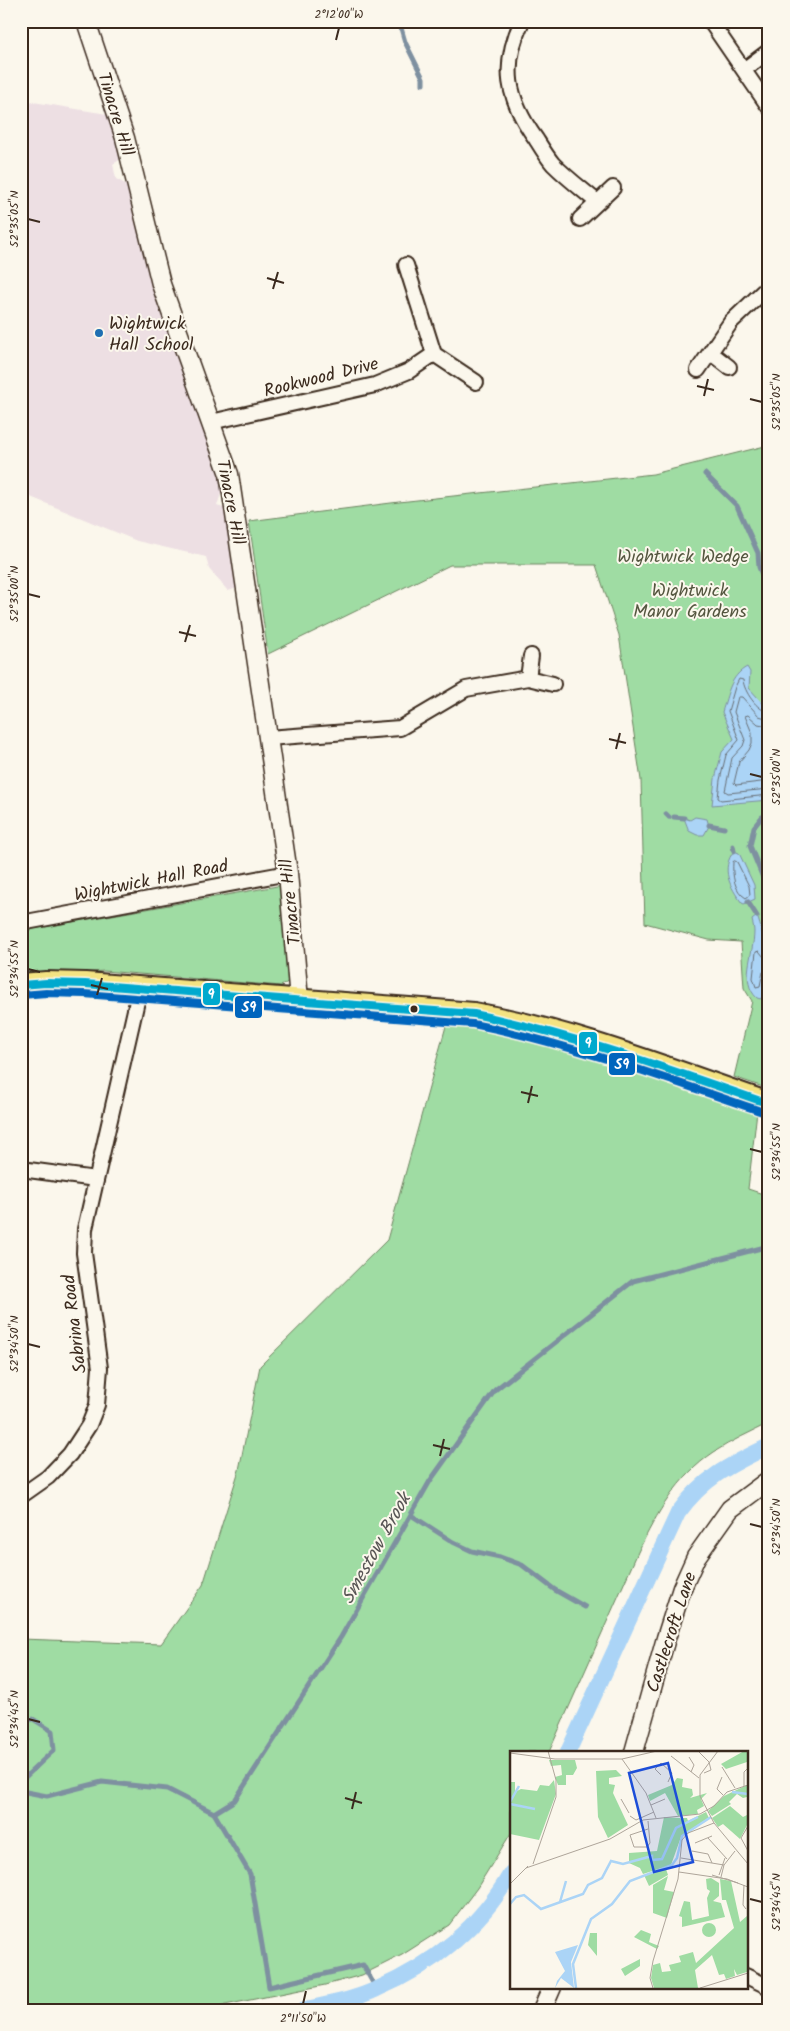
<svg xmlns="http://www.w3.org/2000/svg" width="790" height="2031" font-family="Kalam,sans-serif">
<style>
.built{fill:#eddfe3}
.green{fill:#9fdca3;stroke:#6d8360}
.water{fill:#abd4f6;stroke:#7e90a0}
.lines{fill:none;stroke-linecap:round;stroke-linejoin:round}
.shore{stroke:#686e74;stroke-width:1}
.stream{stroke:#7e90a0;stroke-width:5}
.canal{stroke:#abd4f6;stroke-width:16}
.minor-casing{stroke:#3b2a1e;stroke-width:18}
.tertiary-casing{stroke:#3b2a1e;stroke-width:21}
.trunk-casing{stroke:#3b2a1e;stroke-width:26}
.minor{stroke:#fbf7ec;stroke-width:14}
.tertiary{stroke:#fbf7ec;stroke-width:18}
.trunk{stroke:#f4e382;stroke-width:22}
.bus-1-casing{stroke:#fbf7ec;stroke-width:11}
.bus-2-casing{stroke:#fbf7ec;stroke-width:11}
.bus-1{stroke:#00a9ce;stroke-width:8}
.bus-2{stroke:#0065bd;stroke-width:8}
.ticks{fill:none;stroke:#3b2a1e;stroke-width:2}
.poi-dot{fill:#1f6fb2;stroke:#fbf7ec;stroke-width:2}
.bus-dot{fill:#3b2a1e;stroke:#fbf7ec;stroke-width:2}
.labels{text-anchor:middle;stroke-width:4;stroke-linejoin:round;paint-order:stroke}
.street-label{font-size:18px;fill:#3b2a1e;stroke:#fbf7ec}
.poi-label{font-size:18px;fill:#3b2a1e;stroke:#fbf7ec;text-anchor:start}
.park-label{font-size:18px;fill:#54563f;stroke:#fbf7ec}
.water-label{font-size:19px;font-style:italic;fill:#575454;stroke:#fbf7ec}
.inset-river{fill:none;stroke:#abd4f6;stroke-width:2.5}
.inset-road{fill:none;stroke:#aea59a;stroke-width:1}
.view{fill:#1d4ed8;fill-opacity:0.15;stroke:#1d4ed8;stroke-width:2.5}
.inset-edge{fill:none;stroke:#3b2a1e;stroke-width:2.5}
.line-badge{stroke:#fbf7ec;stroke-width:2}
.badge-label{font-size:14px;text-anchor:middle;font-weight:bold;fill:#fff}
.neatline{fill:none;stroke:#3b2a1e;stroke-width:2}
.ticks-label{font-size:12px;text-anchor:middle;fill:#3b2a1e}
</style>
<rect width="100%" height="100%" fill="#fbf7ec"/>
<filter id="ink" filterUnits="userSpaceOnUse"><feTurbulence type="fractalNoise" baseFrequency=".02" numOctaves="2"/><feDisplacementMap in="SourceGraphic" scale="10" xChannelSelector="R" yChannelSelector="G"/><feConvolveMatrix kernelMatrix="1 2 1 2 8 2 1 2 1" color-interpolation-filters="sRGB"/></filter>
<g filter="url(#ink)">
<polygon class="built" points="21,100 107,114 121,159 113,164 116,179 127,185 225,481 217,506 230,510 240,587 228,591 209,569 206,557 137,541 21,493"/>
<g class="green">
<polygon points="769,445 769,1089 734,1077 752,1001 744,988 741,942 709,940 645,923 641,780 619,635 596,565 450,565 268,654 249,521 399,502 653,474"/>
<polygon points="283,885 291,980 281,986 104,971 21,977 21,931"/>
<path d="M 446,1026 L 487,1028 L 622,1064 L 757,1111 L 748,1189 L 769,1196 L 769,1423 C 751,1432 731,1441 714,1452 C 677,1477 657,1513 638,1552 L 549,1752 L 511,1752 L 511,1833 L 477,1888 L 449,1925 L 402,1955 L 362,1975 L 325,1985 L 225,2005 L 172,2010 L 21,2007 L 21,1639 L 161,1644 L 203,1585 L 239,1470 L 260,1366 L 387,1240 Z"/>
</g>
<g class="water">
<path d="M 747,667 L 750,672 L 749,688 L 769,710 L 769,800 L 712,805 L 715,779 L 722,752 L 734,739 L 722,712 C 728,694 730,676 747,667 Z"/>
<polygon points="695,817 707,819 709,826 704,835 697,835 689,831 684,818 690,820"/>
<path d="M 734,851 L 739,853 L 754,885 L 755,899 L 744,904 L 742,903 C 730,887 720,869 734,851 Z"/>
<path d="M 757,916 C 765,937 773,978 761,999 L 757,998 C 739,981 754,954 754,932 C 754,928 753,924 752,920 Z"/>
</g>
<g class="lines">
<g class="shore">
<path d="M 769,712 C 757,711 744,691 743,680 L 739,679 L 735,687 L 728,711 L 739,740 L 726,755 L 720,780 L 718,798 L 721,800 L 769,795"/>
<polyline points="769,719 759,716 742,697 738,697 734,712 745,740 743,746 732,758 725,791 728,793 769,789"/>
<polyline points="769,726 758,724 748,715 745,716 752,733 752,743 749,750 739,762 734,783 736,785 769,781"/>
<path d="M 735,861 L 737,862 L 749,886 L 750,895 L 746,898 C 734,891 732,875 733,862 Z"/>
<polyline points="769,959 764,957 759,951 756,952 753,978 756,987 760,986 763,972 769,970"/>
</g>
<g class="stream">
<polyline points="399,21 405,42 423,78 423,84"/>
<polyline points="705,474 737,506 758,553 759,567 763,577 769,582"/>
<polyline points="666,814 669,817"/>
<polyline points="769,814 762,817 754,827 750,846 766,885 769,926"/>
<polyline points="674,817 684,818"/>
<polyline points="709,825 724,828"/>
<polyline points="733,846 734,851"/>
<polyline points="748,902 757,916"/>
<polyline points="411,1515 453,1542 472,1551 500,1557 522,1565 555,1590 585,1607"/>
<polyline points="21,1723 33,1719 52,1731 54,1750 21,1781"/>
<polyline points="21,1791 47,1796 102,1782 167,1789 214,1813 235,1800 341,1637 430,1481 495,1390 633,1281 769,1246"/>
<polyline points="214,1813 250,1874 269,1987 363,1965 377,1990"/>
</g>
<g class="canal">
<path d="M 568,1752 L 678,1513 C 704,1477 730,1465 769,1446"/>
<path d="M 303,2010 C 328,2004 354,2000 377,1989 C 433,1965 481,1926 511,1873"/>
</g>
<g class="minor-casing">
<g id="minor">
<path d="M 522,21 C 501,66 507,99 536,139 C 541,147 547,157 553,164 C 567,178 583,190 597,202"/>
<polyline points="710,21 769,107"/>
<polyline points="745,69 769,51"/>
<polyline points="580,219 613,188"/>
<polyline points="406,265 434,354 476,382"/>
<polyline points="711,353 729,367"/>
<polyline points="698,370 731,322 769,286"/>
<polyline points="211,422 375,385 409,371 434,354"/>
<polyline points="528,678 531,656"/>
<polyline points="268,738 400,728 466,689 528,678 553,684"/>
<polyline points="21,923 288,873"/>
<polyline points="21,1169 96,1179"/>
<polyline points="21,1496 48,1477 70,1454 89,1425 97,1405 100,1368 84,1253 85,1229 140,988"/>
<polyline points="746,1976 769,1987"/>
</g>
</g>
<g class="tertiary-casing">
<g id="tertiary">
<polyline points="86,21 125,138 161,284 229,474 288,873 299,1000"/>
<polyline points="634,1752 666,1638 682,1588 696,1557 730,1509 769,1480"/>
<polyline points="542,2010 552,1987"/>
</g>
</g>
<g class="trunk-casing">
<path id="trunk" d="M 21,985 L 46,983 L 85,984 L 474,1014 C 575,1032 672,1071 769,1104"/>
</g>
<use href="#minor" class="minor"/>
<use href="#tertiary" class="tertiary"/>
<use href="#trunk" class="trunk"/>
<g class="bus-1-casing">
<path id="bus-1" d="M 21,985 L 46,983 L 85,984 L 474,1014 C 575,1035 671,1070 769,1104"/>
</g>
<g class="bus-2-casing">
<path id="bus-2" d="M 22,995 L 46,993 L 84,994 L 473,1024 C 573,1044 669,1080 766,1113"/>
</g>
<use href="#bus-1" class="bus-1"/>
<use href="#bus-2" class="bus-2"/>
</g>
</g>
<path class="ticks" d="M 336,40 L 339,28M 28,219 L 40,222M 267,278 L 284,283M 273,289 L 278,272M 697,386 L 714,390M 704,396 L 708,379M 750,399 L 762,402M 28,594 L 40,597M 179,632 L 196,636M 185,642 L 190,625M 609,739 L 626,743M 616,749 L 620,733M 750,774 L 762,777M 28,969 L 40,972M 91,985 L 108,989M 97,995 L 102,978M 521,1092 L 538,1096M 528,1103 L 532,1086M 750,1149 L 762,1152M 28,1344 L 40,1347M 433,1445 L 450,1449M 440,1456 L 444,1439M 750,1524 L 762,1527M 28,1719 L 40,1722M 345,1798 L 362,1803M 352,1809 L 356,1792M 750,1899 L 762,1902M 303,2004 L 306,1991"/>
<circle class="poi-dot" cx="99" cy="333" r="5"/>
<circle class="bus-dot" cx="414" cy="1009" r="4.5"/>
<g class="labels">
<g class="street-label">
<text transform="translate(116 114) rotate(73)" y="6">Tinacre Hill</text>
<text transform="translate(321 377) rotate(-14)" y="6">Rookwood Drive</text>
<text transform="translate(231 502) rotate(79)" y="6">Tinacre Hill</text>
<text transform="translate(151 880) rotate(-11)" y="6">Wightwick Hall Road</text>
<text transform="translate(290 902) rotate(-96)" y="6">Tinacre Hill</text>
<text transform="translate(74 1324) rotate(-97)" y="6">Sabrina Road</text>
<text transform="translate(671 1632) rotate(-72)" y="6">Castlecroft Lane</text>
</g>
<g class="poi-label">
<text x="109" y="329">Wightwick<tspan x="109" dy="21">Hall School</tspan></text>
</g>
<g class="park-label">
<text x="683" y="562">Wightwick Wedge</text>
<text x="690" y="596">Wightwick<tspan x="690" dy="21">Manor Gardens</tspan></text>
</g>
<g class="water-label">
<text transform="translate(375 1548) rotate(-61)" y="7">Smestow Brook</text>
</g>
</g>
<g transform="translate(510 1751)">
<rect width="238" height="238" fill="#fbf7ec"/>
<path d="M 234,0 L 237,0 L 237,11 L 216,18 L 211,13 ZM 39,9 L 65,9 L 67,17 L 63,24 L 56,24 L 56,34 L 48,34 L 45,26 L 52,24 L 51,14 L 41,15 ZM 106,19 L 112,25 L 99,27 L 99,33 L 105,34 L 103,42 L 118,74 L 98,87 L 88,66 L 86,20 ZM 167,27 L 173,28 L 172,36 L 182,38 L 183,44 L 180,47 L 197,42 L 191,48 L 194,55 L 187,59 L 188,63 L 168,65 L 155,42 L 140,50 L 138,44 L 162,34 ZM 44,29 L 46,43 L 29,89 L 0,83 L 0,31 L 5,31 L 5,41 L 11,38 L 27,40 L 30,34 L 39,35 ZM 237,34 L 237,46 L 233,47 L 227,43 L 219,51 L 221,53 L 202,65 L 198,60 L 214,45 ZM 220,55 L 233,66 L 237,64 L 237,74 L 230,88 L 213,73 L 208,76 L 202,67 ZM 196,61 L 199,67 L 171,86 L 161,114 L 133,123 L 130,117 L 119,112 L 119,102 L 147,100 L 154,66 L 170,67 L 173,71 L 173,67 L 177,67 L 178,70 ZM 156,118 L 158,124 L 139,135 L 134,124 ZM 158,125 L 154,139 L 164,141 L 157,167 L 143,162 L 143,134 ZM 201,127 L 209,132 L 209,145 L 203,150 L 211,152 L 215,166 L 172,176 L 172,166 L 169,165 L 174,150 L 180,151 L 182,169 L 199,165 L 197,147 L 200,140 L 197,138 L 196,128 ZM 210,128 L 221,130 L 230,171 L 237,165 L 237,221 L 227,224 L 224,218 L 225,225 L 216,228 L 214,223 L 209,224 L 202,204 L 185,219 L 188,237 L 144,237 L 141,227 L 143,214 L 150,212 L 152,221 L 161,220 L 159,214 L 171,211 L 169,205 L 183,201 L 186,212 L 224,177 L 216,149 L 212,149 ZM192 179a7 7 0 1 1 14 0a7 7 0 1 1-14 0ZM 131,179 L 141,183 L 139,191 L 149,195 L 147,198 L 124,186 ZM 80,182 L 87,182 L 87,205 L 78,194 ZM 130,208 L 130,215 L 115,225 L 111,218 Z" fill="#9fdca3"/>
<path d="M 68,194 L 61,211 L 64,237 L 51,227 L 45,237 L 47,230 L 55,220 L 45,201 Z" fill="#abd4f6"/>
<path class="inset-river" d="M 222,41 L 238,43M 0,51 L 9,35M 0,53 L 25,58M 50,151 L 56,130M 0,153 L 6,146 L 14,144 L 31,158 L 73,143 L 78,134 L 92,127 L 101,110 L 113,113 L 142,105 L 142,109 L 152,108 L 166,77 L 188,66M 66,237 L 63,213 L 81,168 L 102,153 L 120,130 L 162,114 L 167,107 L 172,85 L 201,66"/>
<path class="inset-road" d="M 188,0 L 199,11M 208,0 L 190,24 L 190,45 L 204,72 L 238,113M 0,2 L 45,8 L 112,8 L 147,0M 161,5 L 189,27M 179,6 L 184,14 L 181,21M 112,8 L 136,42 L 146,67M 212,16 L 225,37M 194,22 L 201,19 L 199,11M 151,24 L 145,18 L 151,12 L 162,22 L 158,31M 212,26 L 207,38 L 213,44M 234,35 L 234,21 L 238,17M 111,48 L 119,62M 141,54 L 155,48M 120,65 L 126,69 L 144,61M 138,70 L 140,92 L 137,96 L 124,96 L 120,84 L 138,78M 238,75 L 231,87 L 238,100M 198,87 L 217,108M 185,92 L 202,85M 182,100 L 198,103 L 202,112M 171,107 L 214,114M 23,113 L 46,46 L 46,29 L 38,0M 16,117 L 100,88 L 133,69 L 190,63 L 204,55 L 217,41 L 238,34M 169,121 L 217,128 L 238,136M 202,124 L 228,132M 209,124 L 215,107M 211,126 L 214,114 L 225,100M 0,133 L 18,115M 234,134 L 233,154 L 236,158M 143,237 L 140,227 L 143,210 L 168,128 L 172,89 L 178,82 L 204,72M 190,237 L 238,222"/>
<path class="view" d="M 158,12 L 183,111 L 144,121 L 119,22 Z"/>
<rect width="238" height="238" class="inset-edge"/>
</g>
<g class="line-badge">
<rect x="202" y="982" width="19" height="24" rx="5" fill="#00a9ce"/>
<rect x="234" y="995" width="29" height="24" rx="5" fill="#0065bd"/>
<rect x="578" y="1031" width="20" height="24" rx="5" fill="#00a9ce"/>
<rect x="608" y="1052" width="28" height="24" rx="5" fill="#0065bd"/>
</g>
<g class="badge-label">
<text x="211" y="999">9</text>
<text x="249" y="1012">S9</text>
<text x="588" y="1048">9</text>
<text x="622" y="1069">S9</text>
</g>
<rect width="790" height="2031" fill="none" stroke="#fbf7ec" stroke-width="55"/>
<rect x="28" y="28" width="734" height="1976" class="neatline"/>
<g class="ticks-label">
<text x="339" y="18">2°12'00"W</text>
<text transform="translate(14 219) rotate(-90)" y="4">52°35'05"N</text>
<text transform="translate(776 402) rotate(-90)" y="4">52°35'05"N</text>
<text transform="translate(14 594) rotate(-90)" y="4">52°35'00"N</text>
<text transform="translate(776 777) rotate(-90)" y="4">52°35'00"N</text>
<text transform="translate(14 969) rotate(-90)" y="4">52°34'55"N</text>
<text transform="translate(776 1152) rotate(-90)" y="4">52°34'55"N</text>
<text transform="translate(14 1344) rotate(-90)" y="4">52°34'50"N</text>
<text transform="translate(776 1527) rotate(-90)" y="4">52°34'50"N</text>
<text transform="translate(14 1719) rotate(-90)" y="4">52°34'45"N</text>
<text transform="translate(776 1902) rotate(-90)" y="4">52°34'45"N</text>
<text x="303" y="2022">2°11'50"W</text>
</g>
</svg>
